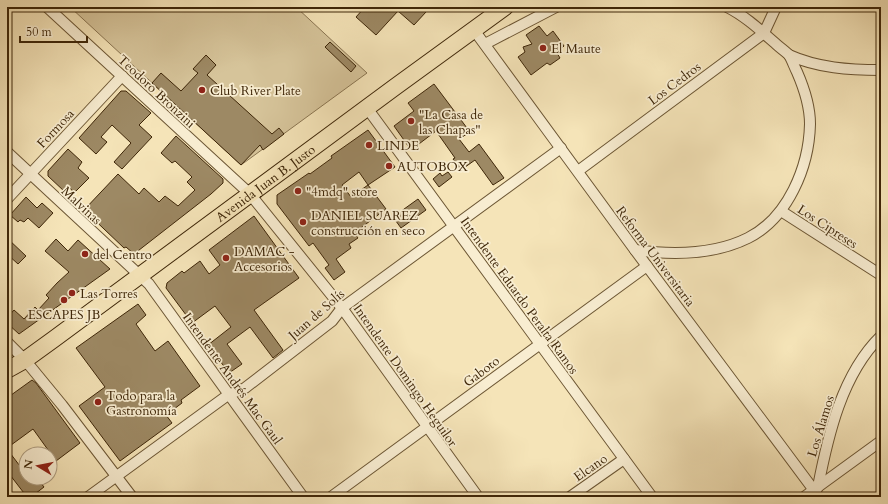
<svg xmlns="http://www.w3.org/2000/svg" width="888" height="504" font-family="Cardo,serif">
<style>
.green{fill:#d6c49a;stroke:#8a7551}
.building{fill:#9d8964;stroke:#3e2608;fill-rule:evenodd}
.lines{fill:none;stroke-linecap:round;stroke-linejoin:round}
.street-casing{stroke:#6c5634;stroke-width:12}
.primary-casing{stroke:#3e2608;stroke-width:18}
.street{stroke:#f8edd1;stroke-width:10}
.primary{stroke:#f5e4b8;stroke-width:16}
.poi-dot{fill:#8f2418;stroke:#f8edd1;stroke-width:1.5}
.labels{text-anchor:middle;stroke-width:3.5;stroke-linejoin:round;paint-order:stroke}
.poi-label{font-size:13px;fill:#3e2608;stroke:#f8edd1;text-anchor:start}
.street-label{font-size:13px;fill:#3e2608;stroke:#f8edd1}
</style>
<rect width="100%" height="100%" fill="#f5e4b8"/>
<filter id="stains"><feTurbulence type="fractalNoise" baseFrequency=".005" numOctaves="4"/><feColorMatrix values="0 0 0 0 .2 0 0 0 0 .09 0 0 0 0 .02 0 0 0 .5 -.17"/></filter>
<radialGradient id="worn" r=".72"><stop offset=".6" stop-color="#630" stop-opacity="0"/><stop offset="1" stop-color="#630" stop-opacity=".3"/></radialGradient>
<polygon class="green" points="70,7 296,7 367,73 241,165"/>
<g class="building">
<polygon points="365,7 421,7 426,12 414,25 398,11 376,35 356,17"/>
<polygon points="539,26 547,36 553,31 564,46 557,53 560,58 550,65 547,63 531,75 518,57 525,52 523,47 532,44 526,35"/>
<polygon points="330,42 356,66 351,72 325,47"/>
<polygon points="206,55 216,65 207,75 272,134 279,128 284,134 263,150 260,145 241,165 152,83 161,73 181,91 198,73 193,69"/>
<polygon points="434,84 470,132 459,139 469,152 479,144 504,178 493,185 475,160 461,170 453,159 455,158 436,131 411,150 394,126 414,111 408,103"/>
<polygon points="121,91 126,91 151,113 139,125 152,137 122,169 114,162 131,143 112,125 101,137 107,142 96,154 79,138"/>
<path d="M 368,130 L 395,167 L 368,185 L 386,209 L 354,233 L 358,238 L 349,244 L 351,248 L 336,259 L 345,272 L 334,280 L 325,268 L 329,265 L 313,243 L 309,246 L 277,204 L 277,195 L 309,173 L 310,174 L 332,158 L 331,156 ZM 359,172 L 368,185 L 351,197 L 342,185 Z"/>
<polygon points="176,136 223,179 223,183 211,194 134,254 126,247 124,248 84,210 118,174 139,194 144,188 159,202 165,196 178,206 195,190 187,182 192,177 175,161 172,163 161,153"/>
<polygon points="68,149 82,162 78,168 89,178 74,193 70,188 65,192 48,176 48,171"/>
<polygon points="448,172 452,177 439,187 433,179 440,173 442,176"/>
<polygon points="26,197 37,208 42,203 53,213 39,228 28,218 24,222 20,220 18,222 10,215"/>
<polygon points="418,199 426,210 401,228 393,217"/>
<polygon points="254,216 299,278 254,310 283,350 273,358 250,327 227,344 242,364 229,373 208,345 231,327 215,306 192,323 166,288 167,283 182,271 184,273 200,261 209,274 220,265 209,250"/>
<polygon points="7,238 26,256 18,264 7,254"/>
<polygon points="56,239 68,251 78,240 110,269 19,334 7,323 7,318 14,310 24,319 35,307 38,310 49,298 46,295 57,283 69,272 45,251"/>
<polygon points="138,304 146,315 136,324 155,351 168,341 200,386 181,400 182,403 166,415 172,423 120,461 79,406 105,387 76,348"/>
<polygon points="32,380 36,383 80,443 56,461 33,429 7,448 7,398"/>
<polygon points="7,449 26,474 26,478 37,478 44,487 31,497 27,497 7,471"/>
</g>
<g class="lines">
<g class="street-casing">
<g id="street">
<polyline points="47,7 250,194 342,308 478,497"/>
<polyline points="474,30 635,250 819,497"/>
<polyline points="485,44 556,7"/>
<path d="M 789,55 C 818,68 849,70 881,70"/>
<polyline points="367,108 652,497"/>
<polyline points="7,152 149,284 303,497"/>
<polyline points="578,171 764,33 776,7"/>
<polyline points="7,199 122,76"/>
<polyline points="781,211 881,275"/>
<path d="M 635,250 C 672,255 714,255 748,238 C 788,218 809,167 810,124 C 810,106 804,88 797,72 C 794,66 792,60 789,55 C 785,51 779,47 775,43 C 760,30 745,16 727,7"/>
<polyline points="7,342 25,360 62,405 132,497"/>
<path d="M 818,487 C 828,435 842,374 881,336"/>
<polyline points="88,497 228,395 245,388 332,321 342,308 561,148"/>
<polyline points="331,497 647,266"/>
<polyline points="570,497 624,459"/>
<polyline points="804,497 881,441"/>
</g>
</g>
<g class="primary-casing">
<g id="primary">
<path id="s1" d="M 7,370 L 25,360 L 54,339 L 395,87 L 505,7"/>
</g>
</g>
<use href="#street" class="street"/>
<use href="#primary" class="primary"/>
</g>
<g class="poi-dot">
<circle cx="543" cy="48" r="4"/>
<circle cx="202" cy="90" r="4"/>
<circle cx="411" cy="121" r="4"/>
<circle cx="369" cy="145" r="4"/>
<circle cx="389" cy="166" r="4"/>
<circle cx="298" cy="191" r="4"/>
<circle cx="303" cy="222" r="4"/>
<circle cx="85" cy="254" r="4"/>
<circle cx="226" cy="258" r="4"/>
<circle cx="72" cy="293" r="4"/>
<circle cx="64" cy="300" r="4"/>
<circle cx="98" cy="402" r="4"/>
</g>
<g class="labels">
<g class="poi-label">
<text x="551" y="53">El Maute</text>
<text x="210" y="95">Club River Plate</text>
<text x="419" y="119">"La Casa de<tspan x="419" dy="15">las Chapas"</tspan></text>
<text x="377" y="150">LINDE</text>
<text x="397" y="171">AUTOBOX</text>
<text x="306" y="196">"4mdq" store</text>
<text x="311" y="220">DANIEL SUAREZ<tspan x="311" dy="15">construcción en seco</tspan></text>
<text x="234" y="256">DAMAC -<tspan x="234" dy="15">Accesorios</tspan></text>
<text x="93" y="259">del Centro</text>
<text x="80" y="298">Las Torres</text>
<text x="64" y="319" text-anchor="middle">ESCAPES JB</text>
<text x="106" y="400">Todo para la<tspan x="106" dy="15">Gastronomía</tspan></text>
</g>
<g class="street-label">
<text transform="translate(674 83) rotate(-37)" y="5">Los Cedros</text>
<text transform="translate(157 91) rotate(43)" y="5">Teodoro Bronzini</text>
<text transform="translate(55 128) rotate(-47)" y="5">Formosa</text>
<text dy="5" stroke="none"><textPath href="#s1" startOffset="319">Avenida Juan B. Justo</textPath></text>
<text transform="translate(82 205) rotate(43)" y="5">Malvinas</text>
<text transform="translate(828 226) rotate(33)" y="5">Los Cipreses</text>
<text transform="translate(656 256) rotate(53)" y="5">Reforma Universitaria</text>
<text transform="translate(520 295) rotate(54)" y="5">Intendente Eduardo Peralta Ramos</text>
<text transform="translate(316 314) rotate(-41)" y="5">Juan de Solís</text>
<text transform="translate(481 371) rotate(-37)" y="5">Gaboto</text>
<text transform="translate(406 375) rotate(55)" y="5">Intendente Domingo Heguilor</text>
<text transform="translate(233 378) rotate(54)" y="5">Intendente Andrés Mac Gaul</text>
<text transform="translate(820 426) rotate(-73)" y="5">Los Álamos</text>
<text transform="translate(590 467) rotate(-35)" y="5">Elcano</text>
</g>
</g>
<rect width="888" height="504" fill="none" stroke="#f5e4b8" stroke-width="24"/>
<rect x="8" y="8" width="872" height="488" fill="none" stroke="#3e2608" stroke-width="2"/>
<rect x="12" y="12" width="864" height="480" fill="none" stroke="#3e2608"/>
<g transform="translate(38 466) rotate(280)"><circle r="19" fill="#f8edd1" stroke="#ae9d81"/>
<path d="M0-3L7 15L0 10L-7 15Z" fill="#8f2418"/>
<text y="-6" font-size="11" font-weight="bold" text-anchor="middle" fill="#3e2608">N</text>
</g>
<path d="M20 36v6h67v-6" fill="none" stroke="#3e2608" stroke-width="2"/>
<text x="26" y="36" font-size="12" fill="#3e2608" stroke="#f8edd1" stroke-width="3" paint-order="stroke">50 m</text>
<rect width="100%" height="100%" filter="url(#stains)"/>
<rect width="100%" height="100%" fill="url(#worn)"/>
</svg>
